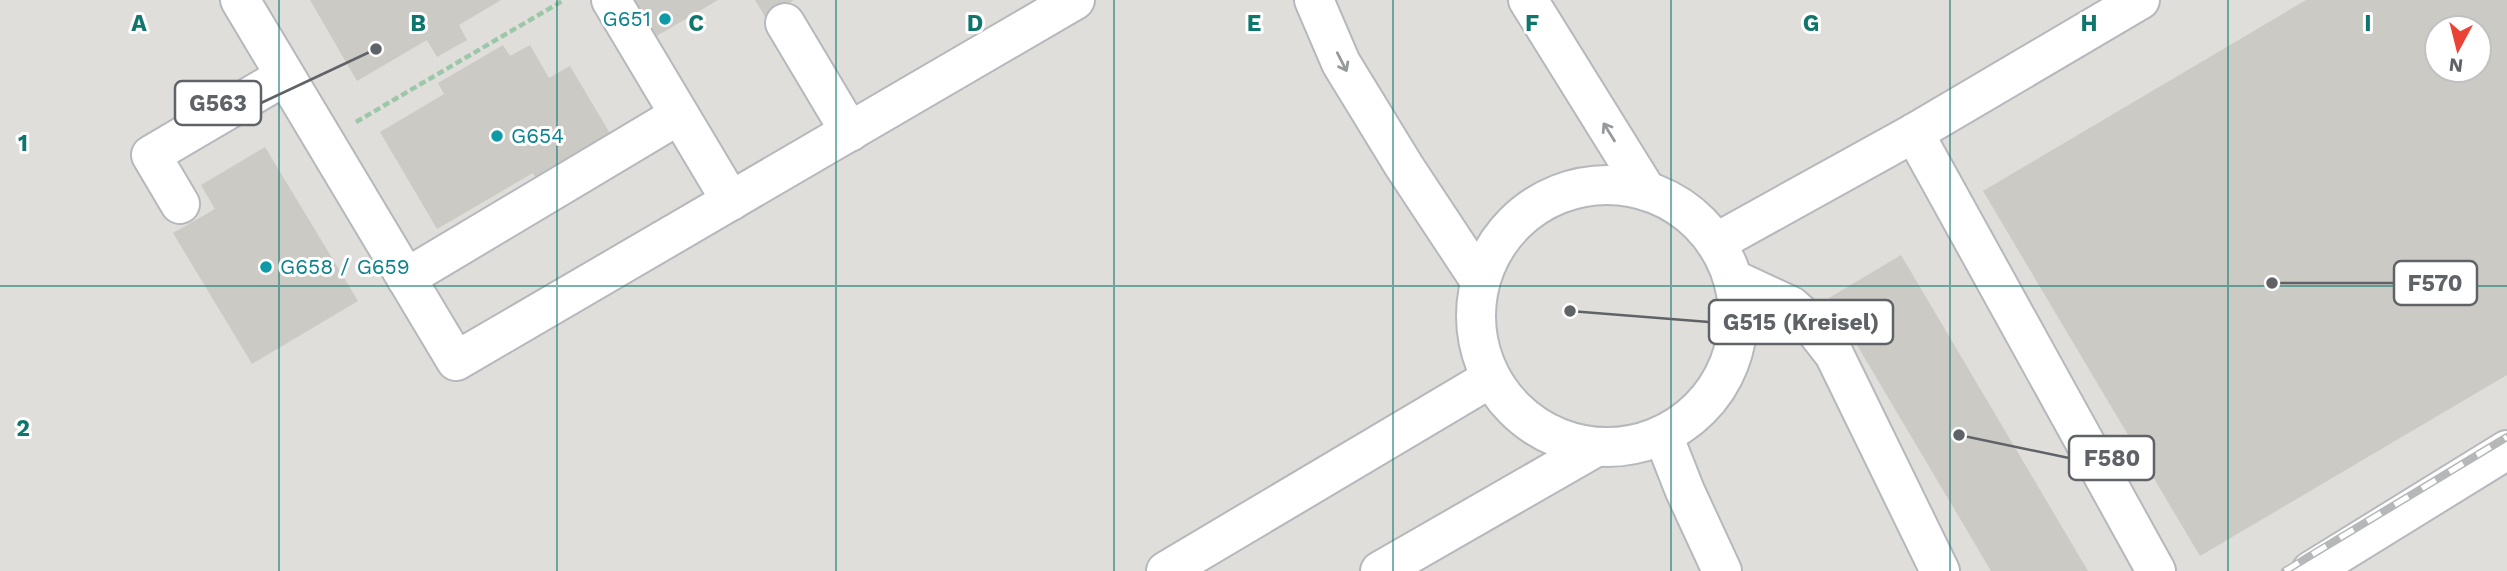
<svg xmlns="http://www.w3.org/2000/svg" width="2507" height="571" font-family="'Work Sans',sans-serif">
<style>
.industrial{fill:#e0deda;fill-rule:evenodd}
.building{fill:#cccac5;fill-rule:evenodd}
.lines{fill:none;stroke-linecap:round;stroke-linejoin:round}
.minor-casing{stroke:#b5b8bc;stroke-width:42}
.path{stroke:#9cc7a9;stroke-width:4.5;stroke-dasharray:7 3.5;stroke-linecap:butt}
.minor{stroke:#fff;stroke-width:38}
.rail-casing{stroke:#b6b7b8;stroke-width:8}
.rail{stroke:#fff;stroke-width:5;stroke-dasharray:16;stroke-linecap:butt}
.oneway{stroke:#979a9d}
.grid{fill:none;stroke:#0f766e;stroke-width:2;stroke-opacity:0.55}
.culture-dot{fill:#0f9aa8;stroke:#fff;stroke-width:2.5}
.labels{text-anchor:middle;stroke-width:6;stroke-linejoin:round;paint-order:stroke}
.culture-label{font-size:21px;fill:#0d838f;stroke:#fff;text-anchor:start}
.grid-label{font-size:23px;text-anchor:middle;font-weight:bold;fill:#0f766e;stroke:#fff;stroke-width:6;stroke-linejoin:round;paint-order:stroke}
.leader{fill:none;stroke:#5f6368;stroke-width:2.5}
.callout-dot{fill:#5f6368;stroke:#fff;stroke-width:2.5}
.callout{fill:#fff;stroke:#5f6368;stroke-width:2.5}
.callout-label{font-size:23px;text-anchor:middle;font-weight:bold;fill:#5f6368}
</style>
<rect width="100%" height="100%" fill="#f1efe8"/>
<path class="industrial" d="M 0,0 L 2507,0 L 2507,571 L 0,571 ZM 2437,28 L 2479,28 L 2479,70 L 2437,70 Z"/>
<g class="building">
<polygon points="310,0 501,0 459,25 467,40 437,57 427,40 357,81"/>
<polygon points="633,0 718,0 655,37"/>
<polygon points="755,0 794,0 765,17"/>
<path d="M 2306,0 L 2507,0 L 2507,375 L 2200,556 L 1983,191 ZM 2437,28 L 2479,28 L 2479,70 L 2437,70 Z"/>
<polygon points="503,45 510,56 530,45 549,78 570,66 614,140 539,184 533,173 437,229 380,132 444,94 438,83"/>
<polygon points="265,147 358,301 252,364 173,233 215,209 201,185"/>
<polygon points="1901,255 2088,571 1991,571 1829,298"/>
</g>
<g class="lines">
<g class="minor-casing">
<g id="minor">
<polyline points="240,0 456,361 1075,0"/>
<polyline points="611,0 731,201"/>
<polyline points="1314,0 1341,63 1404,166 1480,281"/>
<polyline points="1528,0 1646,190"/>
<polyline points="785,23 850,132"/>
<polyline points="1914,133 2156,571"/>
<circle cx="1607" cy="316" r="131"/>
<polyline points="180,204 151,155 285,76"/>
<polyline points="1717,242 1914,133 2140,0"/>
<polyline points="406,278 679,115"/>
<polyline points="1735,280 1791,306 1809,322 1834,354 1940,571"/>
<polyline points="1663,435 1685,491 1722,571"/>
<polyline points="1166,571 1491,378"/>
<polyline points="1380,571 1596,447"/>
<polyline points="2311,571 2507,450"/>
</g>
</g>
<polyline class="path" points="356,122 564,0"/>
<use href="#minor" class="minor"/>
<g class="rail-casing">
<polyline id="rail" points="2285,571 2507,437"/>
</g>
<use href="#rail" class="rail"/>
</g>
<defs><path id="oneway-shaft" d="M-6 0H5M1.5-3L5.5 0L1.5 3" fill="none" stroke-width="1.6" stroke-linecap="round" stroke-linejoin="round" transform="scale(1.75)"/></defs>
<g class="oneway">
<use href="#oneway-shaft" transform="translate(1342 62) rotate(63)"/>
<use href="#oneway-shaft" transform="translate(1609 132) rotate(-122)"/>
</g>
<path class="grid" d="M 279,0 L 279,571M 557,0 L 557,571M 836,0 L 836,571M 1114,0 L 1114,571M 1393,0 L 1393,571M 1671,0 L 1671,571M 1950,0 L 1950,571M 2228,0 L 2228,571M 0,286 L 2507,286"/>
<g class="culture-dot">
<circle cx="665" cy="19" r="7"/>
<circle cx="497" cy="136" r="7"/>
<circle cx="266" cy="267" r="7"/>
</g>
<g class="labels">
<g class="culture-label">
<text x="651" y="26" text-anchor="end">G651</text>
<text x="511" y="143">G654</text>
<text x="280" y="274">G658 / G659</text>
</g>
</g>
<g class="grid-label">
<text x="139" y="31">A</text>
<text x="418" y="31">B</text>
<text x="696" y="31">C</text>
<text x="975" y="31">D</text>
<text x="1254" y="31">E</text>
<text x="1532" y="31">F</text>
<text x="1811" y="31">G</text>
<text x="2089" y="31">H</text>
<text x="2368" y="31">I</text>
<text x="23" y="151">1</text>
<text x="23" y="436">2</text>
</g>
<path class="leader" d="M376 49L261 103M2272 283L2394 283M1570 311L1709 322M1959 435L2069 458"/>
<g class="callout-dot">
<circle cx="376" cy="49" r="7"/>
<circle cx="2272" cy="283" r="7"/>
<circle cx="1570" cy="311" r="7"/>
<circle cx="1959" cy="435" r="7"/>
</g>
<g class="callout">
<rect x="175" y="81" width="86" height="44" rx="7"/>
<rect x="2394" y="261" width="83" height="44" rx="7"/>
<rect x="1709" y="300" width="184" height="44" rx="7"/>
<rect x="2069" y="436" width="85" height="44" rx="7"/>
</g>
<g class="callout-label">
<text x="218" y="111">G563</text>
<text x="2435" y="291">F570</text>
<text x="1801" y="330">G515 (Kreisel)</text>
<text x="2112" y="466">F580</text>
</g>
<g transform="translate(2458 49) rotate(187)"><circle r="33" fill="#ffffff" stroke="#bfc1c3" stroke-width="2"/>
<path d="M0-5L12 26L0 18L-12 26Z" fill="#ea4335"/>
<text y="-10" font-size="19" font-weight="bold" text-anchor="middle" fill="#5f6368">N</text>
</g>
</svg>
